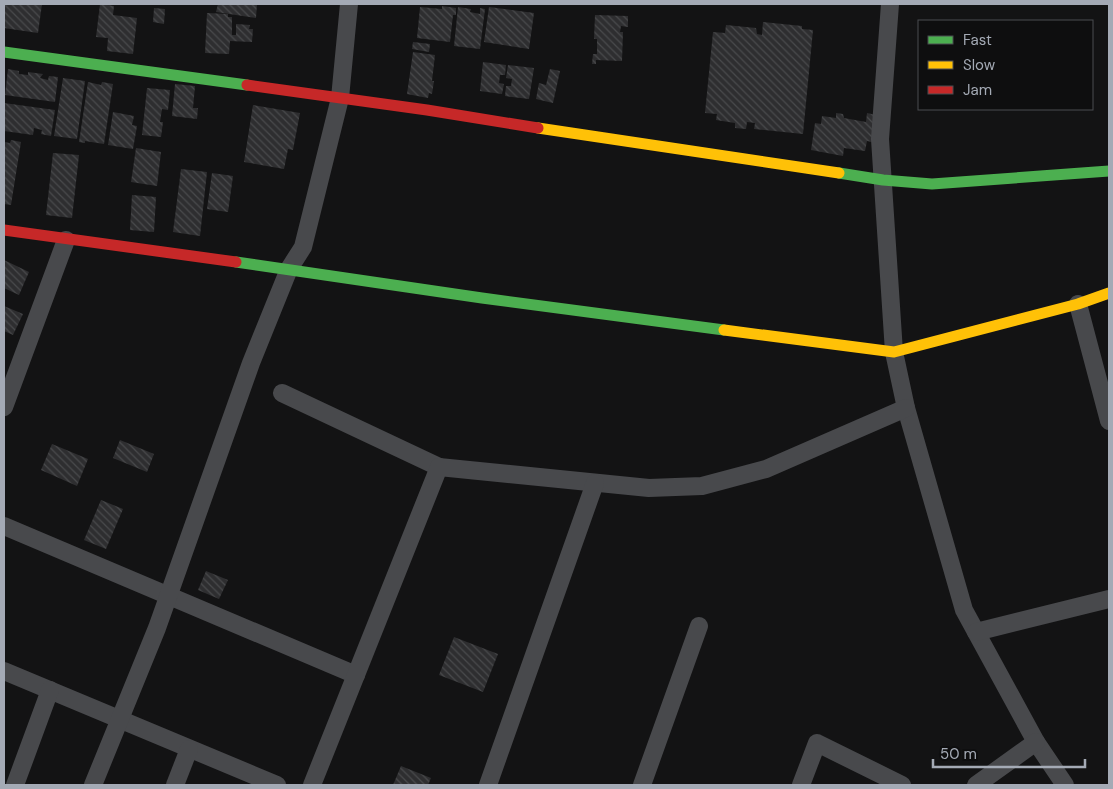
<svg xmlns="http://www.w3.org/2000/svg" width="1113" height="789" font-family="'DM Sans',sans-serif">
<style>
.building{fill:url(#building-back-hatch)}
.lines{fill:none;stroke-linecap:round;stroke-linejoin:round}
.street{stroke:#48494c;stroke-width:18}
.fast{stroke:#4caf50;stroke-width:11}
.slow{stroke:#ffc107;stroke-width:11}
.jam{stroke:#c62828;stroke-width:11}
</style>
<defs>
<pattern id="building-back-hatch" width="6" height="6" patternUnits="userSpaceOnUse" patternTransform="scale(1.25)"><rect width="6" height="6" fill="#2e2e30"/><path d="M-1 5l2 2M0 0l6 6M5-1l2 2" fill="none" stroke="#494a4c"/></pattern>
</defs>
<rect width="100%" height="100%" fill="#131314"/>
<g class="building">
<polygon points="4,4 42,4 38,33 4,28"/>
<polygon points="100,4 114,6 113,15 137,18 133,54 107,51 108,38 96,37"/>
<polygon points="218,4 257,4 256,18 216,12"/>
<polygon points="442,6 456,8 456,15 453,15 450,42 417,38 420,7 442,9"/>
<polygon points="458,7 471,9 470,12 480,14 480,8 485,9 480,49 454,46"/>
<polygon points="489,7 534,13 529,49 484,42"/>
<polygon points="154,8 165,9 164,24 153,22"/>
<polygon points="207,13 228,14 228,17 232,17 232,35 236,35 236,24 250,25 249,29 253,29 252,42 230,41 229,54 205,53"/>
<polygon points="595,15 628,16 628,27 621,26 620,32 623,32 622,61 596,60 596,64 592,64 593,54 597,54 597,39 594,39"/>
<polygon points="763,22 802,26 802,29 813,30 803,134 754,129 755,123 747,122 746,129 735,128 735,123 716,120 717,114 705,113 713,32 725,33 726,25 756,28 757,34 762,35"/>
<polygon points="413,42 430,44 429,52 412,49"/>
<polygon points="413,52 435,55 432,81 434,81 432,94 429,93 428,98 407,94"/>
<polygon points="483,62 506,65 505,75 500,75 499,83 504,84 502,94 480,91"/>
<polygon points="508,65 534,68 529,99 505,96 506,86 511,86 512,79 506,78"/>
<polygon points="8,69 19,71 19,74 28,75 28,72 43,74 40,78 48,80 49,76 58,77 55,102 5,95"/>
<polygon points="550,69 560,71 553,103 536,99 539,83 546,85"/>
<polygon points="63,78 85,81 77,139 54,136"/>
<polygon points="88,82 101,85 102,82 113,84 104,144 85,141 85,143 79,142"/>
<polygon points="175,84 195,86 193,108 198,108 197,119 172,116"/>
<polygon points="147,88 170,90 168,110 162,109 160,122 163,122 161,137 142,135"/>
<polygon points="4,103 55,110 51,136 41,134 42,130 34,128 33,135 4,131"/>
<polygon points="253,105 300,113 293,150 288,149 284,169 244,162"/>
<polygon points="113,112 134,116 132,125 137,126 133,149 108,145"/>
<polygon points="836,113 843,114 844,118 866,122 867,113 876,115 872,142 867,141 865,151 844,148 843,156 811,150 815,123 821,124 822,116 836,118"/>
<polygon points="11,140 21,142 11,205 4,204 4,142 10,143"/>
<polygon points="136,148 161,152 157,186 131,182"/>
<polygon points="53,153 79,155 72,218 46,215"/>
<polygon points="181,169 207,172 200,236 173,232"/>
<polygon points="212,173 233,176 228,212 207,209"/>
<polygon points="132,195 156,197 154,232 130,230"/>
<polygon points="4,260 29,272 19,295 4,288"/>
<polygon points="4,306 23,314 13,335 4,331"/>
<polygon points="120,440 154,454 147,472 113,458"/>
<polygon points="52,444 88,459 77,486 41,470"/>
<polygon points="101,500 123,509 106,549 84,540"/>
<polygon points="206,571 228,580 219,599 198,590"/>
<polygon points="454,637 498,654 483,692 439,675"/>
<polygon points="401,766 431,778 428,785 393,785"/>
</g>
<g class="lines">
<g class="street">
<polyline points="890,4 880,139 894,352 906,408 964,610 1036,742 1065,785"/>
<polyline points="1078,304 1109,421"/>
<polyline points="282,393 439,467"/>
<polyline points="4,407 66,240"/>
<polyline points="4,526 356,675"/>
<polyline points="976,632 1109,599"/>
<polyline points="4,671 277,785"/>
<polyline points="15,785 50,690"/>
<polyline points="93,785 157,628 251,363 289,269 303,247 340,98 349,4"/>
<polyline points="175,785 189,749"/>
<polyline points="312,785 439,467 649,488 702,486 766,469 906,408"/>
<polyline points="488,785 595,483"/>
<polyline points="642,785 699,626"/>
<polyline points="801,785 817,743 902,785"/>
<polyline points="976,785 1036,742"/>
</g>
<g class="fast">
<polyline points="4,52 247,85"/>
<polyline points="839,173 883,180 932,184 1109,171"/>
<polyline points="236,262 482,298 724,330"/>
</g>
<g class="slow">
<polyline points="538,128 839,173"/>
<polyline points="724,330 894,352 1078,304 1109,293"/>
</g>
<g class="jam">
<polyline points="247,85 427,110 538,128"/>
<polyline points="4,230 236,262"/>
</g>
</g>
<rect width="1113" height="789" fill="none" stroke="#a4aab5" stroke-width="10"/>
<rect x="918" y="20" width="175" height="90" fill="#0e0e0f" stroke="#4a4c51"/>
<rect x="928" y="36" width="25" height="8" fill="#4caf50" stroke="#4a4c51"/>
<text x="963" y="45" font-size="15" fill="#a4aab5">Fast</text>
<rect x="928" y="61" width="25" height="8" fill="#ffc107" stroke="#4a4c51"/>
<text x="963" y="70" font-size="15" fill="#a4aab5">Slow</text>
<rect x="928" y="86" width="25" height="8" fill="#c62828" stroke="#4a4c51"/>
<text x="963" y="95" font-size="15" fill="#a4aab5">Jam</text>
<path d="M933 759v8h152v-8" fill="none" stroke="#a4aab5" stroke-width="2.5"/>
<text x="940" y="759" font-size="15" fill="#a4aab5" stroke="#0e0e0f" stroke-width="4" paint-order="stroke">50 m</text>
</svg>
